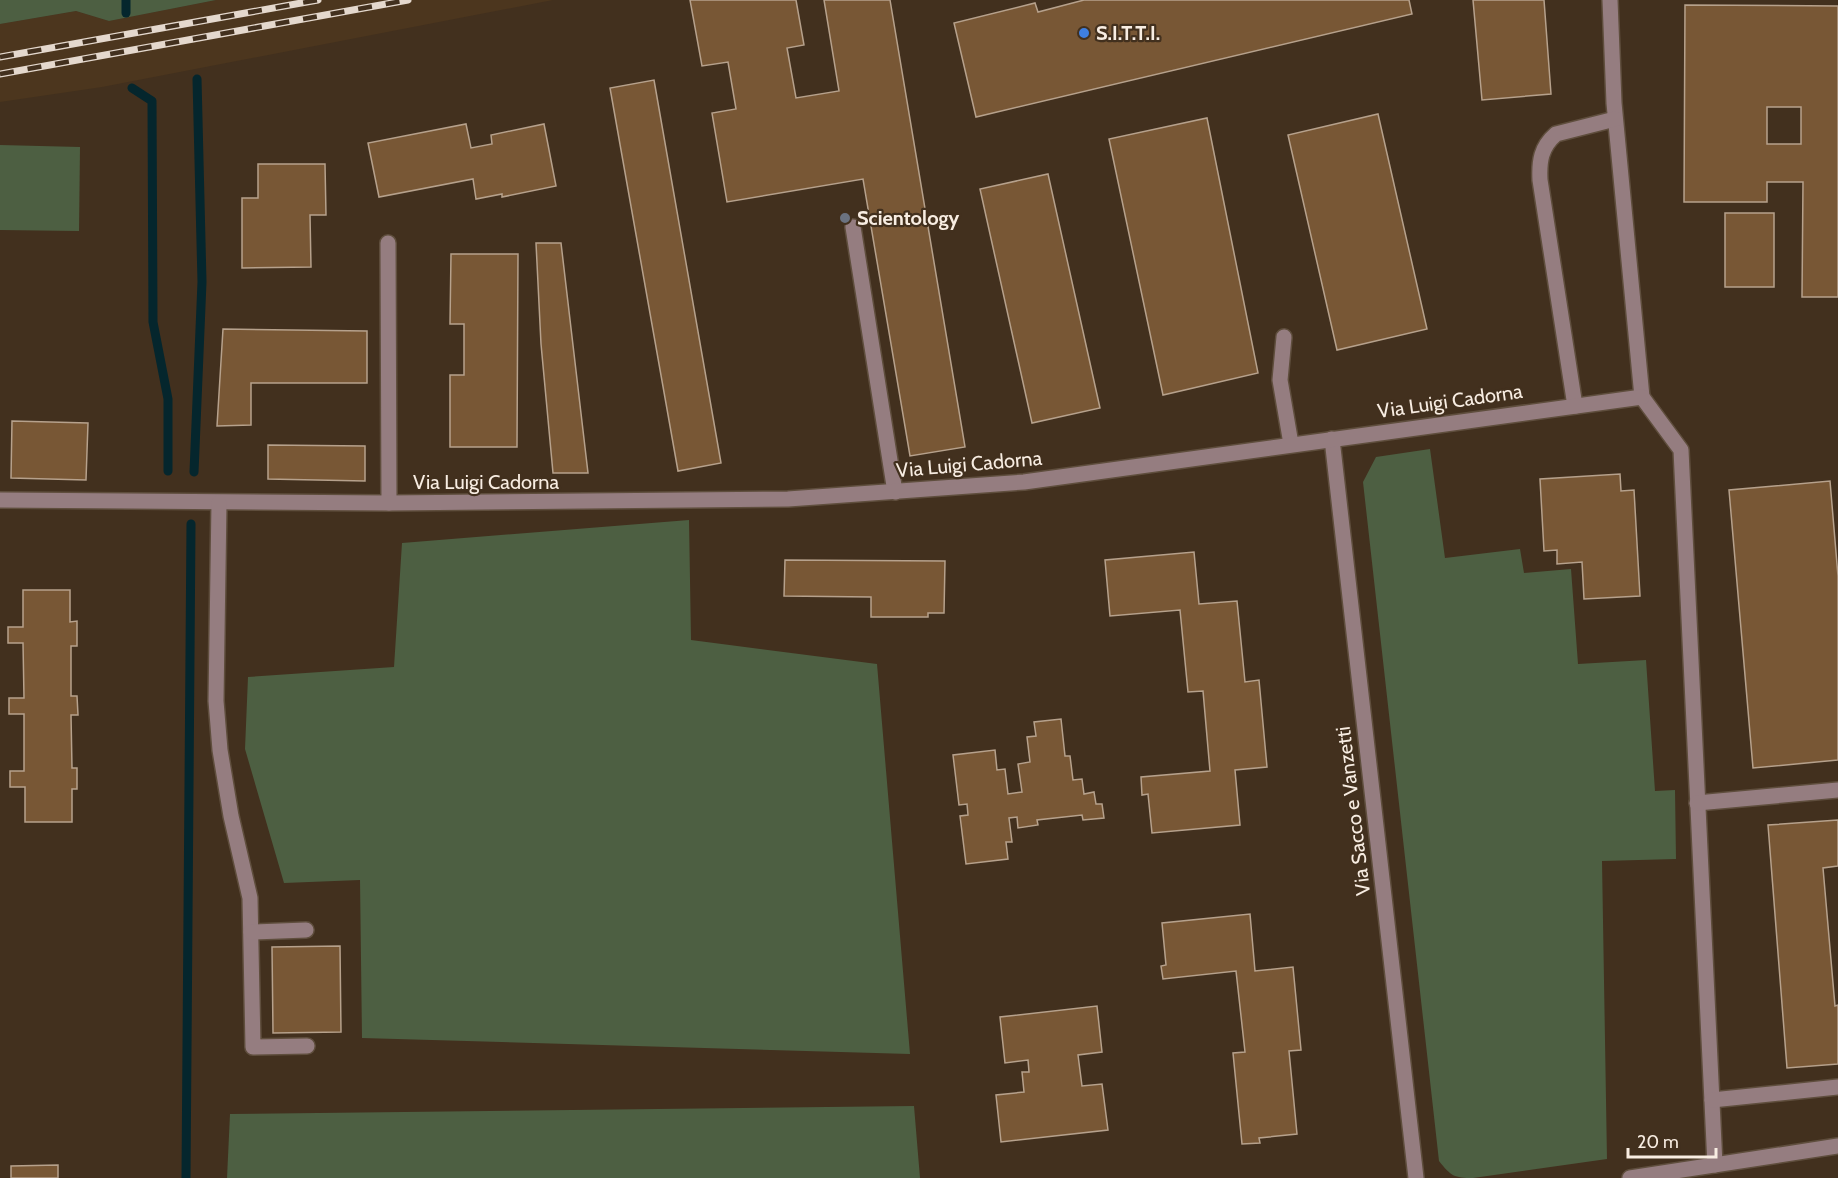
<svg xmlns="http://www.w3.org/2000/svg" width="1838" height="1178" font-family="Cabin,sans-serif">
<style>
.built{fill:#4c361e}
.green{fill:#4d5f42}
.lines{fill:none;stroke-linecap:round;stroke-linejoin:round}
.stream{stroke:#05262d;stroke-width:9}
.building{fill:#785735;stroke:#b6a18c;stroke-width:1.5;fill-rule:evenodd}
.minor-casing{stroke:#5f4e3d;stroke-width:18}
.minor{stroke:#957d80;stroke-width:15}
.rail-casing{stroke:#e4d8cd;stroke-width:7}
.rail{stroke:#42301e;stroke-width:4.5;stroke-dasharray:14;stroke-linecap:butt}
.shop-dot{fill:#3f7fe0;stroke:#42301e;stroke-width:2}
.worship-dot{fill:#6b7280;stroke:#42301e;stroke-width:2}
.labels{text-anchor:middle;stroke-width:4.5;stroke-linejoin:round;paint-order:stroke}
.poi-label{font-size:20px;font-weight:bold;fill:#f8ede2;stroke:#42301e;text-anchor:start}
.street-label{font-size:20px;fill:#f8ede2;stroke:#42301e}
</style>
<rect width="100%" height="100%" fill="#42301e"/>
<polygon class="built" points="216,0 553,0 102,87 0,102 0,24 76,11 109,21"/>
<g class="green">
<polygon points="0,0 216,0 109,21 76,11 0,24"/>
<polygon points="0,145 80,147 79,231 0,230"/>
<path d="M 1430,449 L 1445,558 L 1520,549 L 1524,573 L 1571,569 L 1578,664 L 1646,660 L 1655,791 L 1675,790 L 1676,859 L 1602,861 L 1607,1159 L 1473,1178 C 1454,1178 1451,1176 1439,1161 L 1363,482 L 1376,457 Z"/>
<polygon points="689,520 691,640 877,664 910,1054 362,1038 360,880 284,883 245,749 248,677 394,667 402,543"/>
<polygon points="914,1106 920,1178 227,1178 230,1114"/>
</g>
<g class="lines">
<g class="stream">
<polyline points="126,0 126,13"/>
<polyline points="132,88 152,101 153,322 168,399 168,471"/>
<polyline points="194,472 202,282 197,79"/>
<polyline points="186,1178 191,524"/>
</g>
</g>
<g class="building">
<polygon points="690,0 796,0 804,45 787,48 796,98 839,91 824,0 890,0 965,447 910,456 863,179 727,202 712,113 736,109 728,62 702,66"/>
<polygon points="1084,0 1409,0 1412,14 976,117 954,23 1035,3 1038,12"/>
<polygon points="1473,0 1544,0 1551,94 1482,100"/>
<path d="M 1685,5 L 1838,6 L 1838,297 L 1802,297 L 1803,182 L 1767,182 L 1767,202 L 1684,202 ZM 1767,107 L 1801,107 L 1801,144 L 1767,144 Z"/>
<polygon points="654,80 721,463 678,471 610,88"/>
<polygon points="1378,114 1427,329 1337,350 1288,135"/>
<polygon points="1207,118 1258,373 1163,395 1109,139"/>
<polygon points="466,124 471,148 492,144 491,135 544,124 556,186 502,197 502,194 476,199 473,179 379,197 368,143"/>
<polygon points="258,164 325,164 326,215 310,215 311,267 242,268 242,198 258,198"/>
<polygon points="1048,174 1100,408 1032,423 980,189"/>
<rect x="1725" y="213" width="49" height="74"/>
<polygon points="536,243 561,243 588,473 553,473 541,344"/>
<polygon points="451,254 518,254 517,447 450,447 450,375 464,375 464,324 450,324"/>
<polygon points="223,329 367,331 367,383 251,383 251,425 217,426"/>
<polygon points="12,421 88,423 86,480 11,478"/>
<polygon points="268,445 365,446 365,481 268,479"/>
<polygon points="1620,474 1621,491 1634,490 1640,596 1584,599 1582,562 1557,564 1557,550 1544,551 1540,479"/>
<polygon points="1830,481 1838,576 1838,760 1753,768 1729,490"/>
<polygon points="1194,552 1199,604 1237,601 1245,682 1259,680 1267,767 1235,770 1240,825 1152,833 1148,794 1142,795 1141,777 1210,771 1203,691 1188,692 1180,610 1110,616 1105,560"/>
<polygon points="785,560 945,561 944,613 928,613 928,617 871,617 871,597 784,596"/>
<polygon points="23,590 70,590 70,622 77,621 77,646 71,646 71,696 77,696 78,715 71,715 72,768 77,768 77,789 72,789 72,822 25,822 25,787 10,787 10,771 24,771 24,714 9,714 9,698 24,698 23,643 8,643 8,627 23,627"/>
<polygon points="1061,719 1065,756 1070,756 1073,780 1082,779 1084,794 1094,792 1096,804 1102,804 1104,818 1083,820 1082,815 1037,820 1038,825 1018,828 1017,817 1009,818 1012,842 1006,842 1008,859 966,864 960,816 968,815 967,804 959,805 953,755 995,750 997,770 1005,769 1008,794 1022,792 1018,764 1030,762 1027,737 1036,736 1034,722"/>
<polygon points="1838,820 1838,866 1823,868 1835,1006 1838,1005 1838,1064 1787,1068 1768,825"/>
<polygon points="1250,914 1255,971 1293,967 1301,1050 1289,1051 1297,1134 1259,1138 1260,1143 1242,1144 1233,1053 1245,1052 1236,971 1163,979 1161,966 1166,965 1162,923"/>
<polygon points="340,946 341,1032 273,1033 272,947"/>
<polygon points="1097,1006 1102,1052 1078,1055 1082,1086 1102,1084 1108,1130 1001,1142 996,1095 1024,1092 1022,1072 1029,1072 1028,1060 1005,1063 1000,1017"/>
<polygon points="58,1165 58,1178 11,1178 11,1166"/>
</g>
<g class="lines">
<g class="minor-casing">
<g id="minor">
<polyline points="1610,0 1614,103 1642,397"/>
<polyline points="853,227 895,492"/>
<polyline points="388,243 389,503"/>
<polyline points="1284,337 1280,380 1291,444"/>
<polyline points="1642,397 1681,450 1715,1165"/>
<path d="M 1575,406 L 1540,180 C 1539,161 1541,147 1556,134 L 1615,119"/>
<polyline points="1332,439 1416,1178"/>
<polyline points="0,500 389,503 788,499 1024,482 1642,397"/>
<polyline points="219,503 216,701 220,750 231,816 250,898 253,1047 307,1046"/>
<polyline points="1697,803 1838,790"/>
<polyline points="251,932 306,930"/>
<polyline points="1712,1100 1838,1087"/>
<polyline points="1630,1178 1838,1146"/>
</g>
</g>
<use href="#minor" class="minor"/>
<g class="rail-casing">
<g id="rail">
<polyline points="0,57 318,0"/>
<polyline points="0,74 408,0"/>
</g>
</g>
<use href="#rail" class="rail"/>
</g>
<circle class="shop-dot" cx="1084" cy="33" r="6"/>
<circle class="worship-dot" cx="845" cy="218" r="6"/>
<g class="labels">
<g class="poi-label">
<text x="1096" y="40">S.I.T.T.I.</text>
<text x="857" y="225">Scientology</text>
</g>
<g class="street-label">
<text transform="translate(1450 401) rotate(-8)" y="7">Via Luigi Cadorna</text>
<text transform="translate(969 464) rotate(-5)" y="7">Via Luigi Cadorna</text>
<text x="486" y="489">Via Luigi Cadorna</text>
<text transform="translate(1353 811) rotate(-97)" y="7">Via Sacco e Vanzetti</text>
</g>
</g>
<path d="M1628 1148v9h88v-9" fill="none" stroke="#f8ede2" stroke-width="3"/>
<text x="1637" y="1148" font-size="18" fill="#f8ede2" stroke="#42301e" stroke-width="4.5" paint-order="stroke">20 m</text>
</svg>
